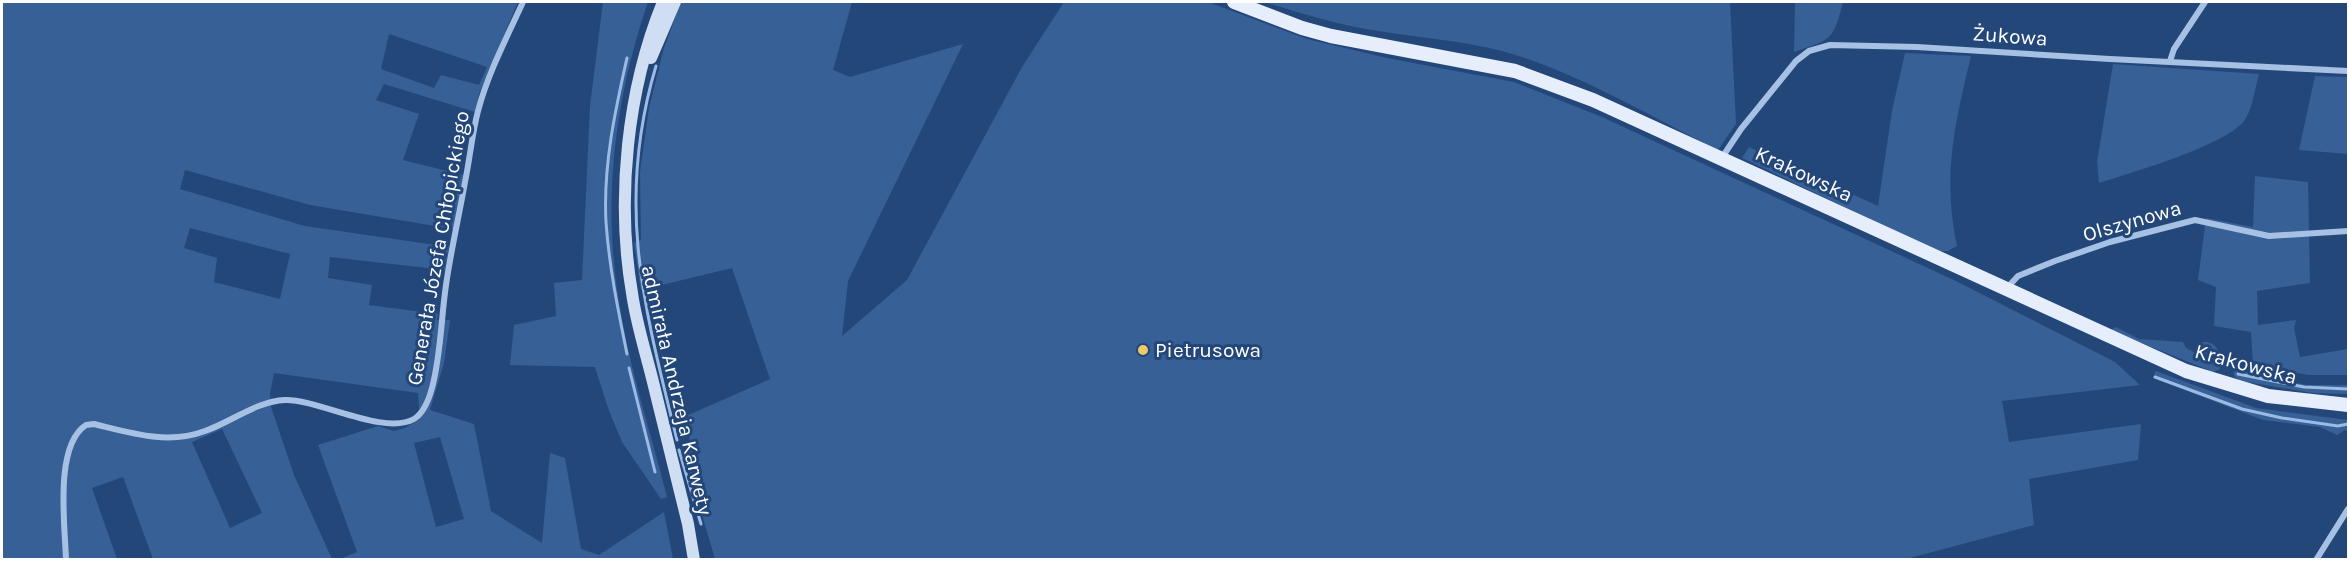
<svg xmlns="http://www.w3.org/2000/svg" width="2350" height="561" font-family="Karla,sans-serif">
<style>
.green{fill:#376097;fill-rule:evenodd}
.lines{fill:none;stroke-linecap:round;stroke-linejoin:round}
.stream{stroke:#9bbbe5;stroke-width:3}
.minor{stroke:#a6c1e4;stroke-width:6}
.secondary{stroke:#d0def4;stroke-width:12}
.primary{stroke:#e6eefc;stroke-width:14}
.poi-dot{fill:#eecb6a;stroke:#24477a;stroke-width:2}
.labels{text-anchor:middle;stroke-width:6;stroke-linejoin:round;paint-order:stroke}
.street-label{font-size:21px;fill:#fff;stroke:#24477a}
.poi-label{font-size:21px;fill:#fff;stroke:#24477a;text-anchor:start}
</style>
<rect width="100%" height="100%" fill="#24477a"/>
<g class="green">
<path d="M 2,2 L 518,2 L 479,94 L 475,112 L 384,84 L 376,100 L 419,114 L 403,160 L 463,175 L 453,229 L 310,205 L 185,170 L 180,189 L 305,226 L 449,247 L 445,270 L 330,257 L 328,278 L 372,285 L 369,305 L 438,314 L 437,320 L 450,320 L 444,363 L 430,410 L 474,424 L 491,511 L 542,543 L 550,453 L 565,458 L 581,549 L 599,555 L 664,512 L 673,559 L 340,559 L 357,552 L 318,445 L 378,426 L 394,431 L 405,428 L 420,419 L 418,393 L 274,373 L 270,394 L 271,407 L 294,475 L 332,559 L 153,559 L 123,477 L 92,488 L 117,559 L 2,559 ZM 389,34 L 487,67 L 479,85 L 441,75 L 434,88 L 381,69 ZM 190,228 L 290,254 L 280,299 L 214,282 L 217,258 L 184,248 ZM 222,429 L 262,513 L 230,528 L 192,442 ZM 440,437 L 464,519 L 436,527 L 414,443 Z"/>
<path d="M 603,2 L 648,2 C 615,99 602,200 619,302 C 629,368 651,433 667,497 L 661,499 L 622,442 L 609,411 L 595,367 L 510,365 L 514,325 L 556,316 L 554,283 L 582,280 L 590,106 Z"/>
<polygon points="681,2 852,2 833,70 850,77 963,44 848,281 842,336 907,280 1022,67 1064,2 1208,2 1307,39 1387,58 1514,82 1602,117 1956,281 2115,362 2140,385 2002,401 2009,442 2141,424 2138,460 2029,479 2034,525 1906,559 715,559 683,450 690,442 686,416 770,379 732,268 641,290 634,243 641,240 640,172 649,108 664,48"/>
<path d="M 1264,2 L 1730,2 L 1736,124 L 1718,150 C 1652,117 1573,70 1502,51 C 1460,40 1410,37 1366,29 C 1331,23 1298,12 1264,2 Z"/>
<path d="M 1795,2 L 1843,2 C 1833,41 1832,39 1794,52 Z"/>
<path d="M 1905,53 L 1971,56 C 1955,124 1942,175 1957,246 L 1948,251 L 1937,251 L 1742,158 L 1749,147 L 1878,206 L 1892,111 Z"/>
<path d="M 2113,64 L 2259,74 C 2255,88 2253,106 2246,118 C 2232,144 2130,173 2099,183 L 2097,162 Z"/>
<polygon points="2315,76 2348,77 2348,154 2299,150"/>
<polygon points="2255,176 2308,182 2310,283 2257,291 2258,325 2296,320 2294,328 2300,357 2348,349 2348,375 2308,375 2253,364 2251,332 2214,326 2216,287 2198,280 2206,218 2253,227"/>
<path d="M 2116,327 L 2139,339 L 2183,342 L 2186,348 L 2194,352 L 2197,344 C 2213,337 2221,350 2222,364 L 2220,369 L 2213,372 L 2110,330 Z"/>
<polygon points="2233,369 2306,385 2348,385 2348,394 2313,393 2240,381 2234,376"/>
<polygon points="2156,371 2256,408 2348,420 2348,431 2345,430 2337,435 2320,427 2263,420 2153,378"/>
</g>
<g class="lines">
<g class="stream">
<path d="M 656,66 C 615,203 644,307 677,440"/>
<path d="M 627,354 C 618,310 609,266 606,222 C 603,166 615,111 627,58"/>
<polyline points="629,368 655,472"/>
<polyline points="2238,374 2304,387 2348,389"/>
<polyline points="2155,377 2242,409 2282,418 2338,426 2348,424"/>
<polyline points="679,450 701,524"/>
</g>
<g class="minor">
<polyline points="2170,61 2174,49 2205,2"/>
<polyline points="1721,159 1741,129 1796,61 1809,51 1830,45 1917,47 2110,59 2348,71"/>
<polyline points="2006,289 2018,276 2055,261 2110,242 2195,220 2269,236 2348,231"/>
<path d="M 66,560 C 65,525 54,446 86,425 L 94,424 C 131,433 168,445 205,431 C 231,422 257,401 285,400 C 318,399 384,436 414,419 C 424,413 429,399 432,388 C 441,354 441,319 446,285 C 451,250 459,216 465,182 C 470,158 472,134 478,111 C 488,73 507,37 523,2"/>
<polyline points="2316,560 2348,509"/>
</g>
<g class="secondary">
<path d="M 663,2 C 627,90 616,199 632,293 C 636,322 645,350 652,378 C 664,427 676,476 688,524 L 694,560"/>
<polyline points="651,58 675,2"/>
</g>
<polyline class="primary" points="1234,2 1302,28 1331,36 1515,71 1593,100 2186,371 2268,396 2348,405"/>
</g>
<circle class="poi-dot" cx="1143" cy="350" r="6"/>
<g class="labels">
<g class="street-label">
<text transform="translate(2010 36) rotate(4)" y="7">Żukowa</text>
<text transform="translate(1804 174) rotate(25)" y="7">Krakowska</text>
<text transform="translate(2132 221) rotate(-16)" y="7">Olszynowa</text>
<text transform="translate(438 248) rotate(-80)" y="7">Generała Józefa Chłopickiego</text>
<text transform="translate(2246 364) rotate(15)" y="7">Krakowska</text>
<text transform="translate(677 390) rotate(77)" y="7">admirała Andrzeja Karwety</text>
</g>
<g class="poi-label">
<text x="1155" y="357">Pietrusowa</text>
</g>
</g>
<rect width="2350" height="561" fill="none" stroke="#ffffff" stroke-width="6"/>
</svg>
